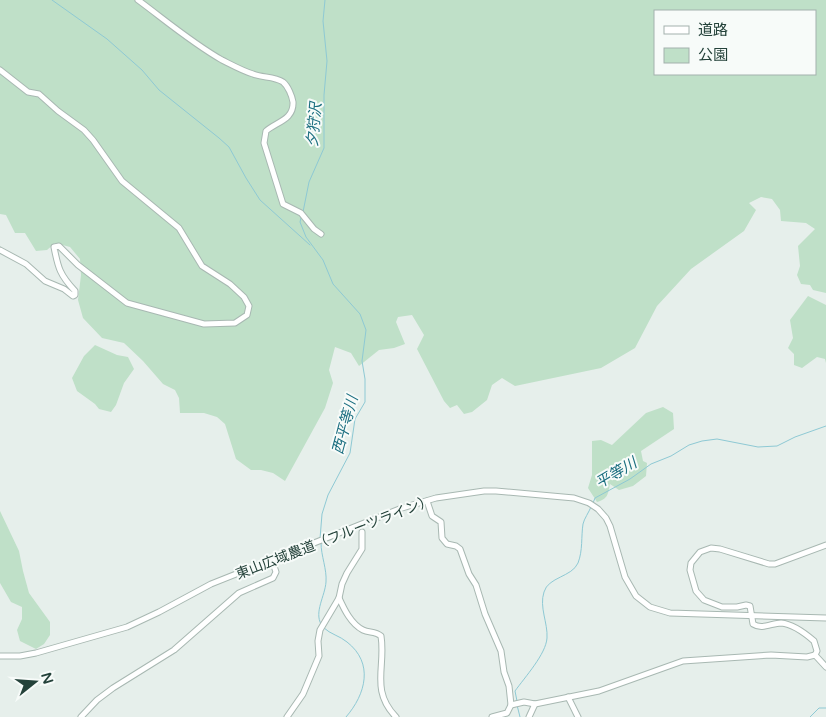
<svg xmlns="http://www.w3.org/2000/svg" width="826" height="717" font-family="'Varela Round','Noto Sans JP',sans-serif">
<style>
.green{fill:#bfe0c8;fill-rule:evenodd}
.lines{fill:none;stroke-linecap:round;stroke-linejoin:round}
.stream{stroke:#8ec9d4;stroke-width:1}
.minor-casing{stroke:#a8b8b2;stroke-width:7}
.minor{stroke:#fff;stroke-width:5}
.labels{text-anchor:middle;stroke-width:4;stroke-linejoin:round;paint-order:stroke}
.street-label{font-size:14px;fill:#24423a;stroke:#f7fbf9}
.water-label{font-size:15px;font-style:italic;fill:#1c6f80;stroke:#f7fbf9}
</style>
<rect width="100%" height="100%" fill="#e6efeb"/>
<g class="green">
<path d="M 0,0 L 826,0 L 826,293 L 813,290 L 810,285 L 801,284 L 797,275 L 800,266 L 798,246 L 815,229 L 806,223 L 781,221 L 780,210 L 772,199 L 761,197 L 749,203 L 756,210 L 744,231 L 691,269 L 657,306 L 635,348 L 601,368 L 515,386 L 502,378 L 492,385 L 487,400 L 472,412 L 464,414 L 457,405 L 450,408 L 444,401 L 417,349 L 424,335 L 412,315 L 398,317 L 396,322 L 405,344 L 394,348 L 379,350 L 359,366 L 351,353 L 335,347 L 329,370 L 333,383 L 325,408 L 285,481 L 273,473 L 261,470 L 251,470 L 236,459 L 225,424 L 217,417 L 204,413 L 180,413 L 179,398 L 175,390 L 163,384 L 143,361 L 124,343 L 102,338 L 83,318 L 78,300 L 81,275 L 80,259 L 70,247 L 55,243 L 47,250 L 36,251 L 25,233 L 15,233 L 6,215 L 0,214 ZM 655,11 L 815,11 L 815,74 L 655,74 Z"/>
<polygon points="808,296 826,305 826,363 825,359 817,357 802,368 794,365 794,354 788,348 793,338 790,320"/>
<polygon points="95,345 117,355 128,357 134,369 124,383 116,405 111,412 99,409 95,404 77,391 72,378 84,356"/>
<path d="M 663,407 L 673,413 L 674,429 L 641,451 L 643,461 L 647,463 L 646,476 L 633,486 L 619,490 L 610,484 C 608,494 608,499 597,502 L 588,488 L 592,475 L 592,441 L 601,440 L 612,445 L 646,413 Z"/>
<polygon points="0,511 19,551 23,571 29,593 50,622 50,635 44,644 36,649 20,641 17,630 22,619 22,607 11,602 0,583"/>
</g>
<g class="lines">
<g class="stream">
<polyline points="52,0 107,39 142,70 159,90 219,138 229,147 246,178 260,200 310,245"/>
<polyline points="303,212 309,182 324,148 324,95 327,61 323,21 325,0"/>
<polyline points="301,218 300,222 306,237 323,260 333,284 360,314 366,330 362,361 365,379 365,402 355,419 350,453 328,495 322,514 320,539"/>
<polyline points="593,503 595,498 630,479 651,464 671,456 689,445 702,441 717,439 758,447 777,446 795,437 826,426"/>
<path d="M 321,543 C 321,556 327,569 326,582 C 325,596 314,612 321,624"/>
<path d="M 324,628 C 330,634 340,636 347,642 C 374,663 366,694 346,717"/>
<path d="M 517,701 L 515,691 C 525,677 546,654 547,638 C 548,623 539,607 544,592 C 548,577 572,577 578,563 C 583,550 581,537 583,524 C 584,519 589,512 591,507"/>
<polyline points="517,705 520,717"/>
<polyline points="810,717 819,708 826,708"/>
</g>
<g class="minor-casing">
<g id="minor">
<path d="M 138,0 C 165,20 192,43 222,60 C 232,65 243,71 253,74 C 263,78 274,76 283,82 C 288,86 292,96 293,102 C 294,120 276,122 266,131 L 264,143 L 283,204 L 301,213 L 314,229 L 321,234"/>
<path d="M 0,70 L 28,92 L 39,94 L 58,111 L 84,130 L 93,140 L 122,181 L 179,228 L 202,266 L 230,284 L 244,297 L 249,306 L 247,315 L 235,323 L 204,324 L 127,303 L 78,265 L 59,246 L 54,247 C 58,268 60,275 75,291 L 75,295 L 73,296 L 64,289 L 45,281 L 26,264 L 0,250"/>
<polyline points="427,501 432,516 441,522 442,538 447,544 456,546 460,549 469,574 476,585 485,614 501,651 504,672 509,686 511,705 507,713 492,717"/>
<path d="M 339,598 C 344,609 351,624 363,630 C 369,633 375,631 381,636 C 386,667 370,690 396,717"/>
<path d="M 815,655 L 817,651 L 814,641 C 806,634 792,624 781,623 C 772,623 762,630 753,624 L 750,606 L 746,605 L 737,607 L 722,607 L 704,600 L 696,591 L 690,570 L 691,563 L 700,552 L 711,548 L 720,549 L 769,564 L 775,564 L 826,545"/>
<polyline points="815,655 826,667"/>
<polyline points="0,656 20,656 36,653 127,627 159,612 211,584 402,508 436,498 484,491 496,491 574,498 589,503 598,509 606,518 610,526 625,577 636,596 650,607 670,613 826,618"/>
<polyline points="568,697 578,717"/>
<polyline points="511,705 524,702 535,704 599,691 683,661 771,655 807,657 815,655"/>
<polyline points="81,717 97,700 113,688 174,650 239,593 273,578 276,572 272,560"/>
<polyline points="287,717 303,694 319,656 318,641 320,630 339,598 342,584 347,573 362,549 362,532"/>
<polyline points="529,717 535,704"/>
</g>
</g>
<use href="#minor" class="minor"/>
</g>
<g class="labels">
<g class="street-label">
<text transform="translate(334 537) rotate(-21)" y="5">東山広域農道（フルーツライン）</text>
</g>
<g class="water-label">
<text transform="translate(314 125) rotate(-85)" y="5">夕狩沢</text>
<text transform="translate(345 425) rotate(-75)" y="5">西平等川</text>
<text transform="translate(616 473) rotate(-31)" y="5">平等川</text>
</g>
</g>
<rect x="654" y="10" width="162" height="65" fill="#f7fbf9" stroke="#a3b1ad"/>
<rect x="664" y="26" width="25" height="8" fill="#ffffff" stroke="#a3b1ad"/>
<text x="698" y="35" font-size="15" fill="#24423a">道路</text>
<rect x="664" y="48" width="25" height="15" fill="#bfe0c8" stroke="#a3b1ad"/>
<text x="698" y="60" font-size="15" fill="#24423a">公園</text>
<g transform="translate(35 682) rotate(73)" stroke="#f7fbf9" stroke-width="4" paint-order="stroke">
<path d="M0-4L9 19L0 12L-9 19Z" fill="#24423a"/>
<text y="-8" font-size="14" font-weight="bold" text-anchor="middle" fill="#24423a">N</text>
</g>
</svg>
